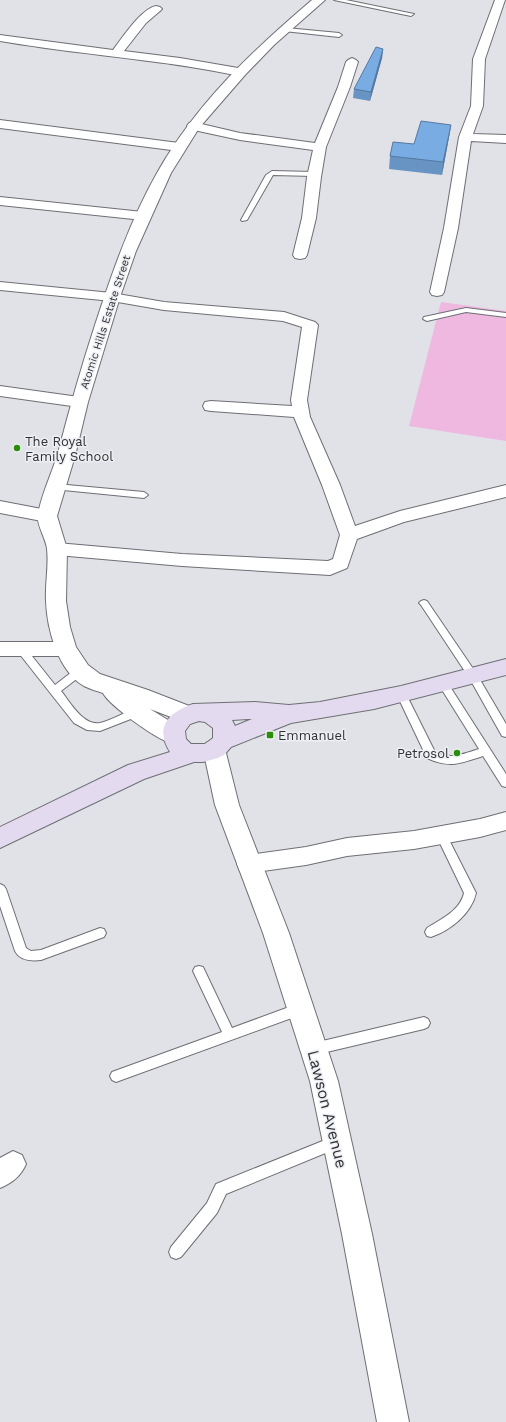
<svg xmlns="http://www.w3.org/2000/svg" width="506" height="1422" font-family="'Work Sans',sans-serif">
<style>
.green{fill:#eeb8e1}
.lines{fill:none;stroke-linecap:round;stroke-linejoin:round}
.service-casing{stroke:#6e6f74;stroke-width:2}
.minor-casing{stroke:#6e6f74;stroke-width:2}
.tertiary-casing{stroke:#6e6f74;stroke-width:2}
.secondary-casing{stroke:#6e6f74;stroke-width:2}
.service{fill:#fff;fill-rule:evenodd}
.minor{fill:#fff;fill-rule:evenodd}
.tertiary{fill:#fff;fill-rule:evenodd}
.secondary{fill:#e4daef;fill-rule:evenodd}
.wall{fill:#6894c3}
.shaded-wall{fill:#55789f}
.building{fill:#79ace3;stroke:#55789f}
.poi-dot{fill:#2a8e09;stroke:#eeeff4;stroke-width:1.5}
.labels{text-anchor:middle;stroke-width:3;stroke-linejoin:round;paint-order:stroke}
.far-street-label{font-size:11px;fill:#2f3032;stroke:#eeeff4}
.poi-label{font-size:13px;fill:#2f3032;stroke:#eeeff4;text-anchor:start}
.near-street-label{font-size:16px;fill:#2f3032;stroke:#eeeff4}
</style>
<rect width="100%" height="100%" fill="#e1e2e7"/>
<polygon class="green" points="441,302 506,311 506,441 409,426"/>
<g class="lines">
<g class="service-casing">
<g id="service">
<polygon points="334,0 346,0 414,14 411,16"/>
<polygon points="286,28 339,33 342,35 339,37 284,31 284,29"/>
<polygon points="272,171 314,172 317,174 314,176 273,175 247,220 242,221 241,220 266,175"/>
<polygon points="466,308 506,313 506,317 466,312 427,321 423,319 424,317"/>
<polygon points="56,484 144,492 148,495 144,498 53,489 52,487 53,485"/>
<polygon points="424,600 427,601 476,673 506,724 506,737 502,736 470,679 421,605 419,603 421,601"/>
<path d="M 21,645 L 24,646 L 55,685 L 77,668 L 83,668 L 85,671 L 83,674 L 61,691 C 70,702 83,726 100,723 C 112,720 125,712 137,708 L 141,709 L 142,712 L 141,715 L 100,731 L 87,730 L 74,723 L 18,652 L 16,649 L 18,646 Z"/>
<path d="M 444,681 L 447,682 L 506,774 L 506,787 L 502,786 L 483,756 C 461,763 450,769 427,758 L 397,695 L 399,692 L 405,692 L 435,752 C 450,760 463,754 479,749 L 439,685 L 441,682 Z"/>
<path d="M 441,830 L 445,832 L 476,893 C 471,914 451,930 431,937 L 427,936 L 425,932 L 427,928 C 441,919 460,911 464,893 L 436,835 L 437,832 Z"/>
<path d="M 0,884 L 4,886 L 6,889 L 26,948 L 31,951 L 41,950 L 100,928 L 104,929 L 106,933 L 104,937 L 41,960 C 32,961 20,961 15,951 L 0,906 Z"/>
<polygon points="199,966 203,967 232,1028 300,1003 304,1005 306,1009 304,1013 300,1015 116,1082 112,1080 110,1076 112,1072 222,1032 193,971 195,967"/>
<polygon points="424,1017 428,1019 430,1023 428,1027 424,1029 314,1055 310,1053 308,1049 310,1045 314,1043"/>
<polygon points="335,1136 340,1137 341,1142 340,1147 226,1194 217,1213 181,1257 176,1259 171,1257 169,1252 171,1247 207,1203 216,1184"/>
</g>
</g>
<g class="minor-casing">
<g id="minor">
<polygon points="495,0 505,0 485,59 483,106 473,134 506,135 506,143 471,141 458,228 444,292 442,295 437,296 432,295 430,292 444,228 459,137 471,106 473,59"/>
<path d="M 156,6 L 160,7 L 162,9 L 160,11 L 146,23 L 124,51 L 180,58 L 244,69 L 246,72 L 244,75 L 240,76 C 161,59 80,55 0,41 L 0,35 L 113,50 C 123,37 141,9 156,6 Z"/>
<polygon points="352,58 356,60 358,62 350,87 326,147 321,177 316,218 307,255 305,258 300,259 295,258 293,255 302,218 307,177 313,150 240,140 189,129 187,126 189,123 193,122 240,133 315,143 338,87 346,62 348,60"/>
<polygon points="0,120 179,143 184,144 185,147 184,150 179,151 0,128"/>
<polygon points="0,197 143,212 148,213 150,216 148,219 143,220 0,205"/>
<polygon points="0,282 112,293 164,302 284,312 315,322 318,325 307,400 310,417 340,485 355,526 400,511 506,485 506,497 404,522 357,539 347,568 330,575 182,566 57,555 51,553 48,549 51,545 57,543 182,554 328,561 333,559 340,535 322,485 294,417 211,411 205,410 203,406 205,402 211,401 292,406 291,400 302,327 283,321 164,310 112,301 0,290"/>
<polygon points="0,386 79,397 85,398 87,402 85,406 79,407 0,396"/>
<polygon points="0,501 47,510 53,512 56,516 53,520 47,522 0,513"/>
<polygon points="0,642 66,642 73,644 76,649 73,654 66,656 0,656"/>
<polygon points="506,812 506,830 480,837 414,849 347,856 306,865 248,873 240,871 237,864 240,857 248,855 306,847 347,838 414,831 480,819"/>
<path d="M 13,1151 L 22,1155 L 26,1164 C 21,1176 12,1183 0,1188 L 0,1158 Z"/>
</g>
</g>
<g class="tertiary-casing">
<g id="tertiary">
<path d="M 312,0 L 325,0 L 274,45 L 245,75 L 199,128 L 171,173 L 136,251 L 120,297 L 88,402 L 75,456 L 57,516 L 67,549 L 66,601 L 70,627 L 76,647 L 88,665 L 100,674 L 148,690 L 197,709 L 200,715 L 197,721 L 189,724 L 150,709 L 181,728 L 184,734 L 181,740 C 178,741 175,743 172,743 C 158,741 109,705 103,693 C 97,691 90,689 84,686 C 58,671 47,629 46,601 C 45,584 49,566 47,549 C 46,538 36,525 38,514 C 42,493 52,473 58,453 C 69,410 81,368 95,325 C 112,273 130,221 157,173 C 196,104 252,51 312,0 Z"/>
<polygon points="214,740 222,743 225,749 239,805 289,933 338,1081 372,1234 409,1422 377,1422 342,1234 310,1081 263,933 215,805 203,749 206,743"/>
</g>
</g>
<g class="secondary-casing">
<path id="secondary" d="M 506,659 L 506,675 L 374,709 L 291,723 L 231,747 L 224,755 L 218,758 L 203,762 L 194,762 L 144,779 L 0,848 L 0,827 L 128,765 L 170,752 C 154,727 169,712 193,704 L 255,702 L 289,705 L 320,702 L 401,686 ZM 248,719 L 252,719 L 235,726 L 232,720 ZM 199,721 L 205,722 L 213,728 L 213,738 L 205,744 L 191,744 L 186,739 L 185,731 L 190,724 Z"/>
</g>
<use href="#service" class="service"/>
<use href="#minor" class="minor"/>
<use href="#tertiary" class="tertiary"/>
<use href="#secondary" class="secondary"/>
</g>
<g class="wall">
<polygon points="383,49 382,58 370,101 353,98 354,89"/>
<polygon points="451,125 449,137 442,175 389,169 390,156"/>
</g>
<g class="shaded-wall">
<polygon points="383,49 382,58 370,101 371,92"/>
<polygon points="451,125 449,137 442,175 443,162"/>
</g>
<g class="building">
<polygon points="376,47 383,49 371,92 354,89"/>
<polygon points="421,121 451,125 443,162 390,156 393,142 414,144"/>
</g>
<g class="poi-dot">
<circle cx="17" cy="448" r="4"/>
<rect x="266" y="731" width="8" height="8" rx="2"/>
<circle cx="457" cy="753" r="4"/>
</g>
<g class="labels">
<g class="far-street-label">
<text transform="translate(105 322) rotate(-72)" y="4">Atomic Hills Estate Street</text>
</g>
<g class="poi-label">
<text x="25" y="446">The Royal<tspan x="25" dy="15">Family School</tspan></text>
<text x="278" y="740">Emmanuel</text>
<text x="449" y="758" text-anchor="end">Petrosol</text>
</g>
<g class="near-street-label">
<text transform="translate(328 1109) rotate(76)" y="6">Lawson Avenue</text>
</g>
</g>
</svg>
